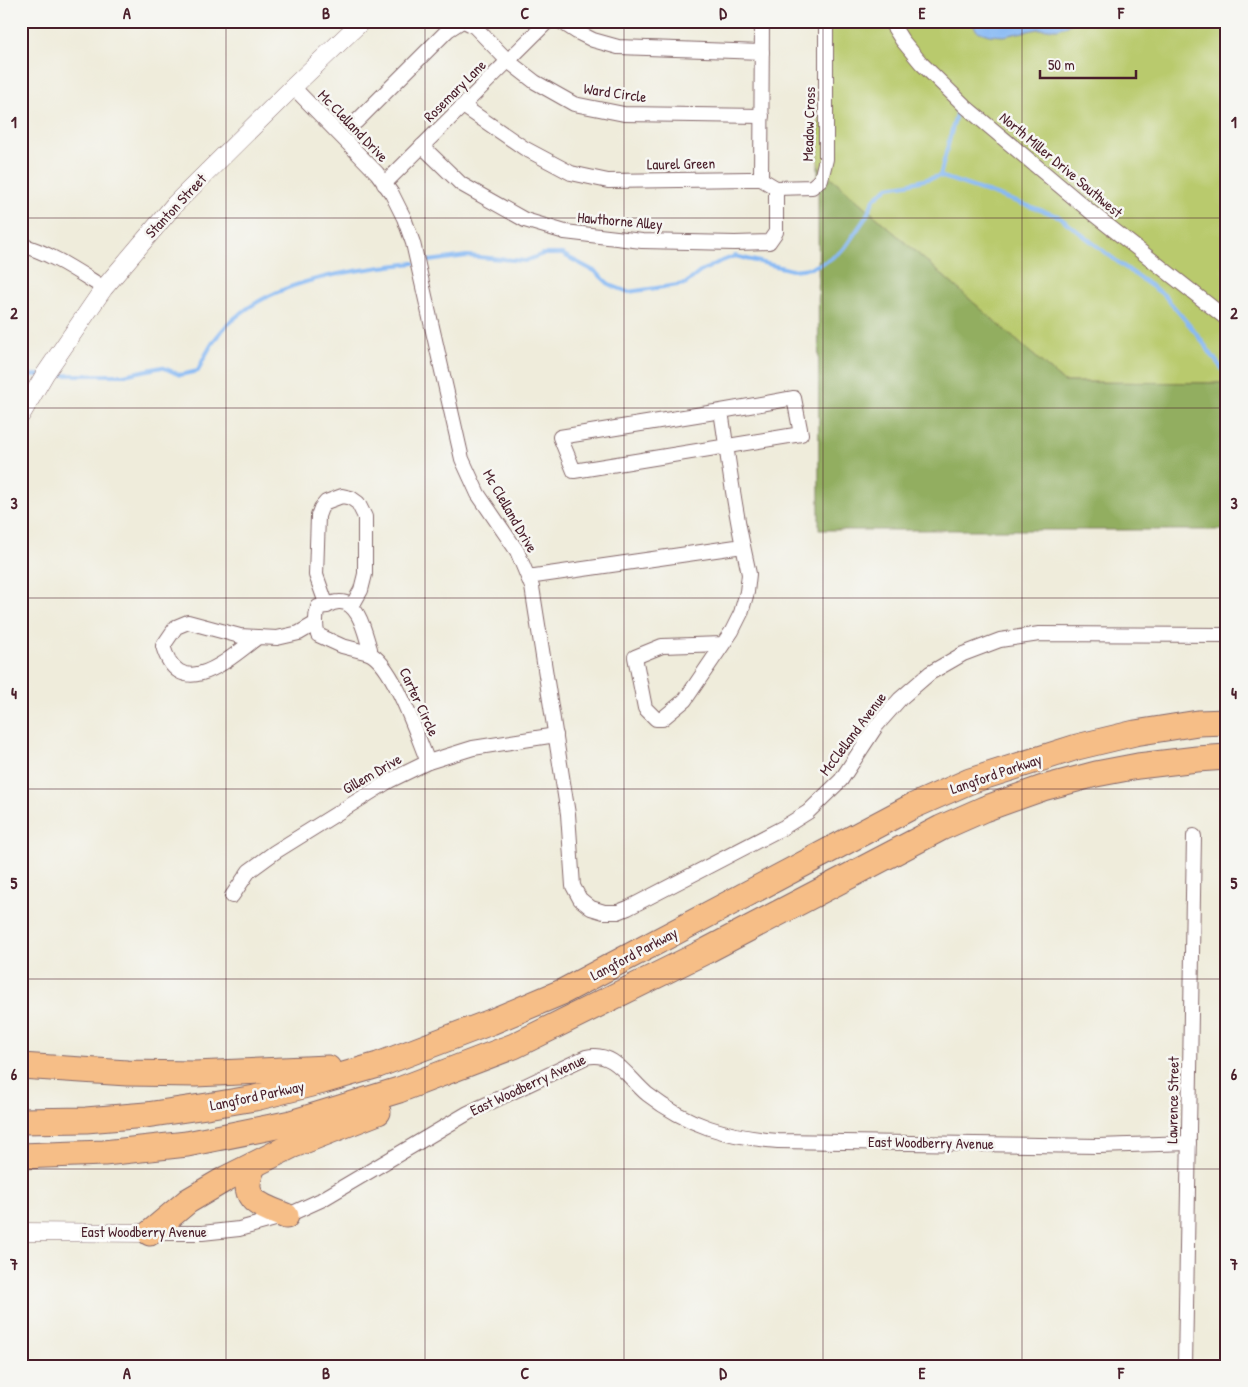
<svg xmlns="http://www.w3.org/2000/svg" width="1248" height="1387" font-family="'Patrick Hand',sans-serif">
<style>
.green{fill:#b9ca6d;stroke:#82744c}
.forest{fill:#92ae60;stroke:#6e6646}
.water{fill:#87b9f4;stroke:#686c90}
.lines{fill:none;stroke-linecap:round;stroke-linejoin:round}
.stream{stroke:#87b9f4;stroke-width:4}
.minor-casing{stroke:#846769;stroke-width:16}
.tertiary-casing{stroke:#846769;stroke-width:19}
.motorway-casing{stroke:#846769;stroke-width:27}
.minor{stroke:#fff;stroke-width:14}
.tertiary{stroke:#fff;stroke-width:18}
.motorway{stroke:#f6be87;stroke-width:25}
.grid{fill:none;stroke:#4a1f2b;stroke-width:1;stroke-opacity:0.55}
.labels{text-anchor:middle;stroke-width:5;stroke-linejoin:round;paint-order:stroke}
.street-label{font-size:15px;fill:#4a1f2b;stroke:#f6f6f2}
.neatline{fill:none;stroke:#4a1f2b;stroke-width:2}
.grid-label{font-size:16px;text-anchor:middle;font-weight:bold;fill:#4a1f2b}
</style>
<rect width="100%" height="100%" fill="#f6f6f2"/>
<filter id="ink" filterUnits="userSpaceOnUse"><feTurbulence type="fractalNoise" baseFrequency=".02" numOctaves="2"/><feDisplacementMap in="SourceGraphic" scale="10" xChannelSelector="R" yChannelSelector="G"/><feConvolveMatrix kernelMatrix="1 2 1 2 8 2 1 2 1" color-interpolation-filters="sRGB"/></filter>
<filter id="wash" filterUnits="userSpaceOnUse"><feTurbulence type="fractalNoise" baseFrequency=".0096" numOctaves="4" result="noise"/><feDisplacementMap in="SourceGraphic" scale="20" xChannelSelector="R" yChannelSelector="G"/><feGaussianBlur stdDeviation="1.12" result="paint"/><feColorMatrix in="noise" values="0 0 0 0 0 0 0 0 0 0 0 0 0 0 0 0 0 1.4 0 .05"/><feComposite in="paint" operator="in"/></filter>
<g filter="url(#wash)">
<rect width="100%" height="100%" fill="#efecdb"/>
<polygon class="green" points="820,21 1227,21 1227,383 1064,382 818,166"/>
<polygon class="forest" points="818,166 1064,382 1227,383 1227,530 819,530"/>
<polygon class="water" points="971,21 1078,21 1058,29 1038,29 1004,36 989,35 977,31"/>
<g class="lines">
<g class="stream">
<polyline points="940,176 956,114"/>
<polyline points="421,262 467,256 525,261 543,254 562,254 596,272 610,285 628,292 685,284 700,272 717,263 735,256 792,270 811,268 829,260 844,249 866,217 874,199 888,187 907,184 940,176 1058,216 1123,266 1164,295 1196,333 1227,376"/>
<polyline points="21,375 39,375"/>
<path d="M 51,375 L 124,375 L 162,367 L 180,375 L 198,371 C 203,359 209,348 216,338 C 259,280 348,271 414,263"/>
</g>
</g>
</g>
<g filter="url(#ink)">
<g class="lines">
<g class="minor-casing">
<g id="minor">
<polyline points="464,21 474,26 508,61 535,82 574,104 624,114 762,116"/>
<polyline points="560,21 577,32 593,40 618,47 762,52"/>
<polyline points="890,21 902,40 921,63 966,107 1092,213 1227,319"/>
<polyline points="293,87 377,173 392,194 404,218 413,243 462,459 478,494 517,551 532,587 568,814 573,886 580,899 591,908 604,912 618,912 628,908 784,827 808,812 841,780 877,725 900,699 930,673 963,654 1000,640 1039,634 1227,635"/>
<polyline points="463,106 524,148 571,173 608,181 749,179 761,179 776,188 812,187 821,179 826,159 826,21"/>
<polyline points="356,122 448,30 462,21"/>
<polyline points="422,146 461,184 525,220 565,232 642,241 735,243 769,242 776,232 776,188"/>
<polyline points="761,179 762,21"/>
<polyline points="384,184 548,21"/>
<path d="M 21,245 C 51,253 78,272 104,288"/>
<path d="M 721,411 L 794,398 L 801,434 L 574,471 L 560,437 L 721,411 C 728,456 733,501 743,546"/>
<polyline points="528,577 743,546 749,574 747,592 741,613 732,631 685,700 662,719 656,719 645,708 635,657 662,646 723,644"/>
<path d="M 327,606 L 318,607 C 315,617 315,625 318,635 L 342,646 L 369,653"/>
<path d="M 352,606 L 361,590 L 365,574 L 365,517 L 358,503 L 351,498 L 342,496 L 326,502 L 321,508 L 318,516 L 316,575 L 327,606 C 330,604 335,602 339,602 C 359,601 365,634 370,649 L 369,653 C 394,665 417,736 428,762"/>
<path d="M 258,637 C 230,658 180,705 163,646 L 176,627 L 188,622 L 240,636 L 277,638 L 299,633 L 316,623"/>
<polyline points="232,896 249,871 275,852 389,781 428,762 473,748 556,735"/>
<path d="M 152,1233 L 202,1233 L 239,1229 L 286,1216 L 321,1200 L 468,1113 L 586,1057 C 614,1050 628,1078 647,1094 C 688,1126 728,1137 778,1141 L 1098,1146 L 1189,1143"/>
<polyline points="1185,1366 1194,836"/>
</g>
</g>
<g class="tertiary-casing">
<g id="tertiary">
<polyline points="21,415 45,374 104,288 175,204 293,87 362,21"/>
<polyline points="21,1232 150,1233"/>
</g>
</g>
<g class="motorway-casing">
<g id="motorway">
<polyline points="21,1066 127,1073 195,1074 328,1068"/>
<polyline points="21,1121 86,1120 146,1115 207,1106 255,1098 323,1081 378,1065 491,1022 562,992 911,807 970,781 1077,747 1135,733 1198,723 1227,722"/>
<polyline points="21,1156 104,1153 187,1144 291,1123 399,1090 514,1046 706,951 941,828 984,809 1043,788 1096,774 1138,766 1197,759 1227,757"/>
<path d="M 254,1165 C 237,1199 258,1205 286,1216"/>
<polyline points="150,1233 188,1201 227,1178 291,1146 378,1112"/>
</g>
</g>
<use href="#minor" class="minor"/>
<use href="#tertiary" class="tertiary"/>
<use href="#motorway" class="motorway"/>
</g>
</g>
<path class="grid" d="M 226,21 L 226,1366M 425,21 L 425,1366M 624,21 L 624,1366M 823,21 L 823,1366M 1022,21 L 1022,1366M 21,218 L 1227,218M 21,408 L 1227,408M 21,598 L 1227,598M 21,789 L 1227,789M 21,979 L 1227,979M 21,1169 L 1227,1169"/>
<g class="labels">
<g class="street-label">
<text transform="translate(455 91) rotate(-45)" y="5">Rosemary Lane</text>
<text transform="translate(615 93) rotate(8)" y="5">Ward Circle</text>
<text transform="translate(809 124) rotate(-88)" y="5">Meadow Cross</text>
<text transform="translate(353 126) rotate(46)" y="5">Mc Clelland Drive</text>
<text transform="translate(681 164) rotate(-1)" y="5">Laurel Green</text>
<text transform="translate(1061 165) rotate(40)" y="5">North Miller Drive Southwest</text>
<text transform="translate(176 206) rotate(-47)" y="5">Stanton Street</text>
<text transform="translate(620 221) rotate(5)" y="5">Hawthorne Alley</text>
<text transform="translate(510 511) rotate(60)" y="5">Mc Clelland Drive</text>
<text transform="translate(419 702) rotate(65)" y="5">Carter Circle</text>
<text transform="translate(853 734) rotate(-53)" y="5">McClelland Avenue</text>
<text transform="translate(372 774) rotate(-30)" y="5">Gillem Drive</text>
<text transform="translate(996 774) rotate(-19)" y="5">Langford Parkway</text>
<text transform="translate(634 954) rotate(-28)" y="5">Langford Parkway</text>
<text transform="translate(528 1085) rotate(-25)" y="5">East Woodberry Avenue</text>
<text transform="translate(257 1096) rotate(-12)" y="5">Langford Parkway</text>
<text transform="translate(1173 1100) rotate(-89)" y="5">Lawrence Street</text>
<text transform="translate(931 1143) rotate(1)" y="5">East Woodberry Avenue</text>
<text x="144" y="1237">East Woodberry Avenue</text>
</g>
</g>
<rect width="1248" height="1387" fill="none" stroke="#f6f6f2" stroke-width="55"/>
<path d="M1040 70v8h96v-8" fill="none" stroke="#4a1f2b" stroke-width="2.5"/>
<text x="1048" y="70" font-size="15" fill="#4a1f2b" stroke="#f6f6f2" stroke-width="4" paint-order="stroke">50 m</text>
<rect x="28" y="28" width="1192" height="1332" class="neatline"/>
<g class="grid-label">
<text x="127" y="19">A</text>
<text x="326" y="19">B</text>
<text x="525" y="19">C</text>
<text x="723" y="19">D</text>
<text x="922" y="19">E</text>
<text x="1121" y="19">F</text>
<text x="14" y="128">1</text>
<text x="1234" y="128">1</text>
<text x="14" y="319">2</text>
<text x="1234" y="319">2</text>
<text x="14" y="509">3</text>
<text x="1234" y="509">3</text>
<text x="14" y="699">4</text>
<text x="1234" y="699">4</text>
<text x="14" y="889">5</text>
<text x="1234" y="889">5</text>
<text x="14" y="1080">6</text>
<text x="1234" y="1080">6</text>
<text x="14" y="1270">7</text>
<text x="1234" y="1270">7</text>
<text x="127" y="1379">A</text>
<text x="326" y="1379">B</text>
<text x="525" y="1379">C</text>
<text x="723" y="1379">D</text>
<text x="922" y="1379">E</text>
<text x="1121" y="1379">F</text>
</g>
</svg>
